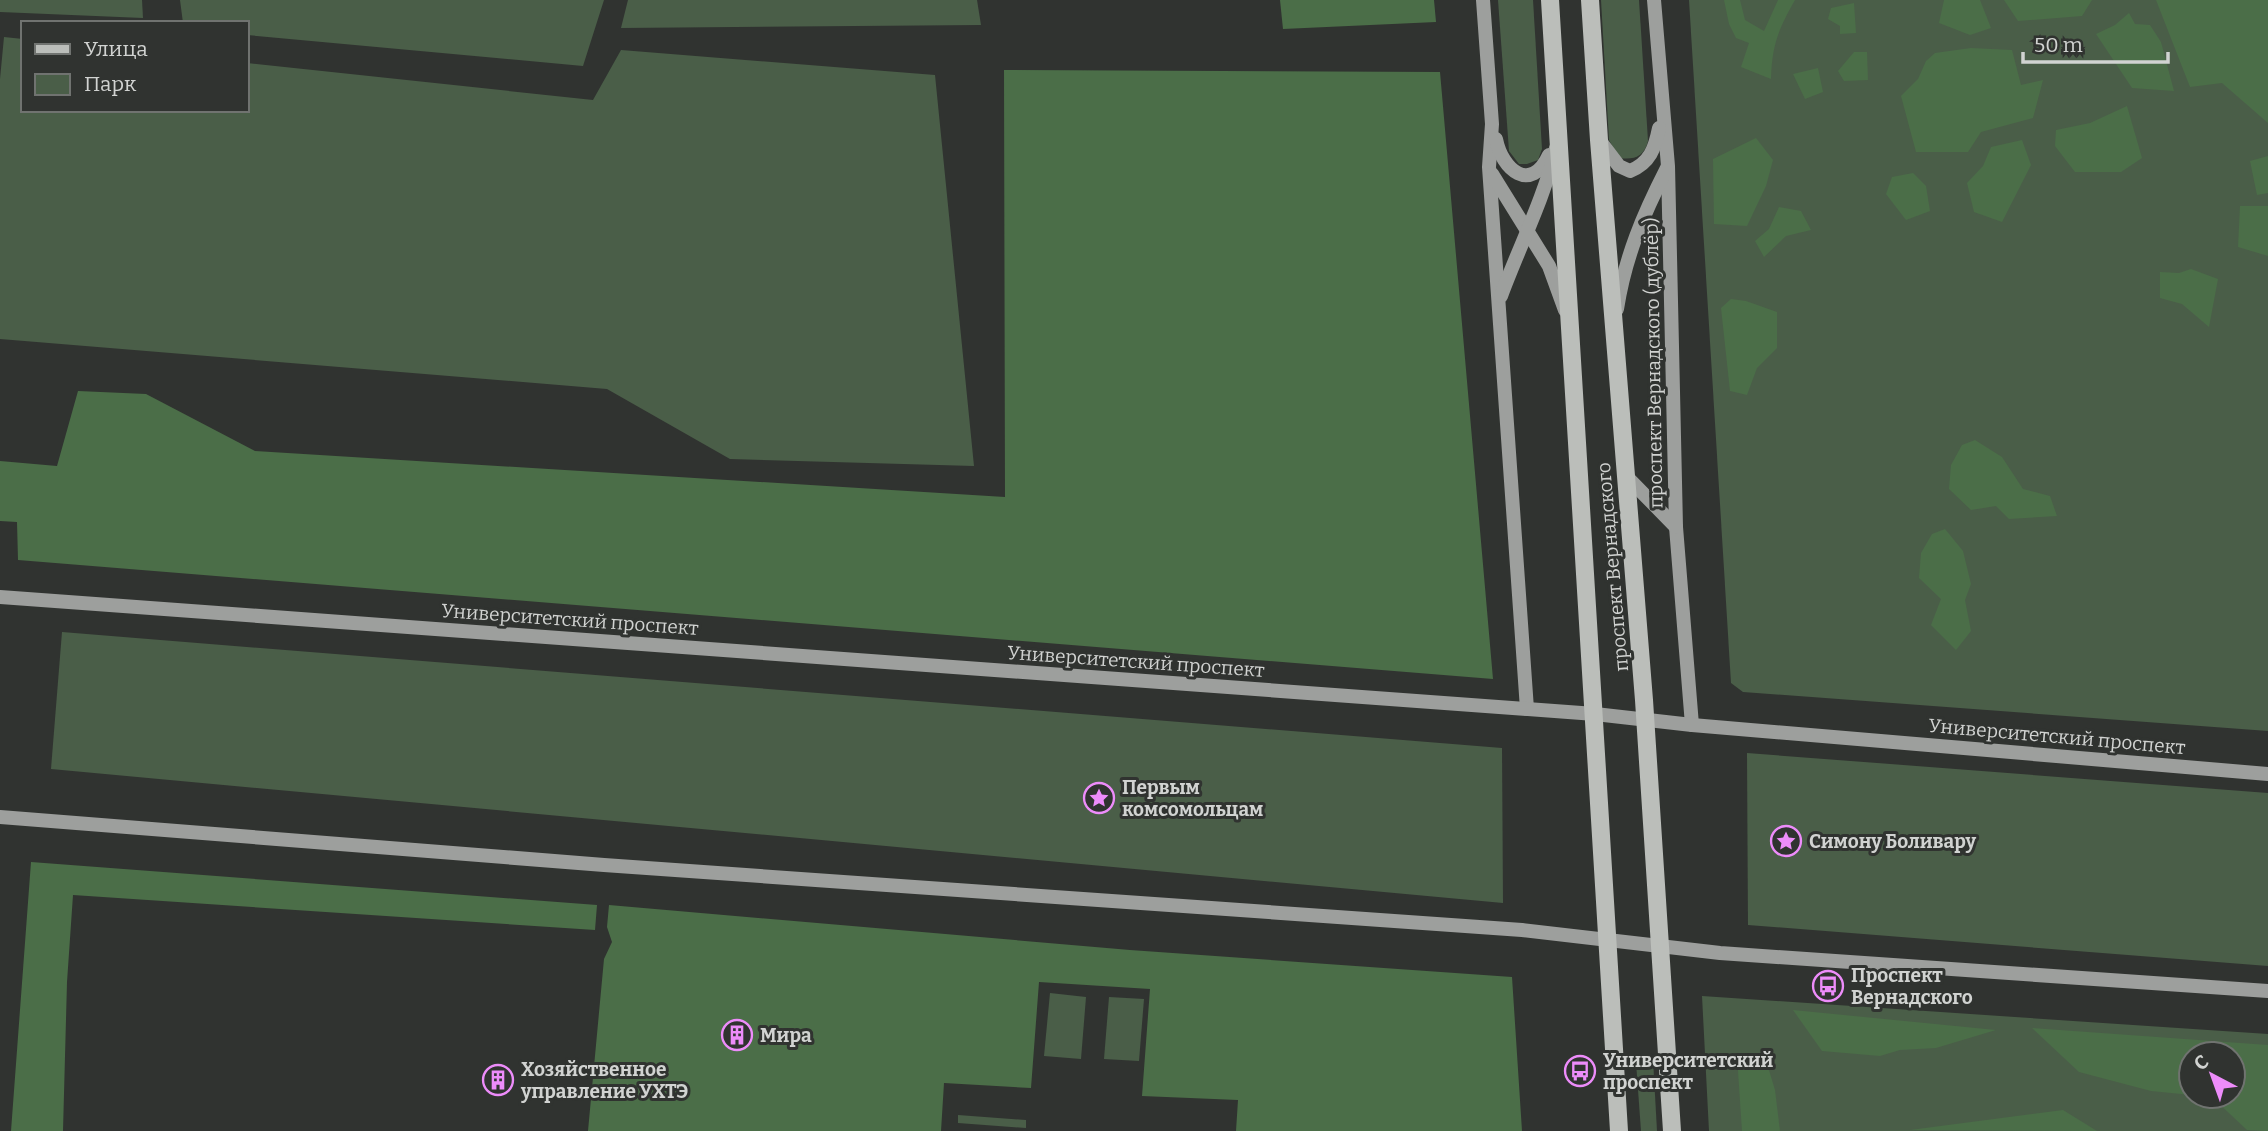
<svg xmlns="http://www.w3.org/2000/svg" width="2268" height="1131" font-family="Bitter,serif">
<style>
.green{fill:#4a5e48;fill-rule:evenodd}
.forest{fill:#4b6e48}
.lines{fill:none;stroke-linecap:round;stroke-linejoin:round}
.secondary{stroke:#9d9f9d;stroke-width:14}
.primary{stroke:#bbbeba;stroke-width:18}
.labels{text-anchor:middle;stroke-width:6;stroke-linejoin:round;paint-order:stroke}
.street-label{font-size:19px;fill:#d1d3d1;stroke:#303330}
.poi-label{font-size:19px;font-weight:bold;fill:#d1d3d1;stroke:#303330;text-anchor:start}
</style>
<rect width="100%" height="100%" fill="#303330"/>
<g class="green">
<polygon points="0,0 142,0 143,18 0,12"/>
<polygon points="180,0 604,0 583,66 247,35 247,23 183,23"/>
<polygon points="628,0 977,0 981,25 621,28"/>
<polygon points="1498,0 1533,0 1542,149 1538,160 1527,164 1519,164 1509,151"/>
<path d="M 1601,0 L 1639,0 L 1648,141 C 1644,157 1634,160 1619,158 L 1609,140 Z"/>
<polygon points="1689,0 2268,0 2268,731 1743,692 1731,683"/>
<polygon points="4,37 23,39 23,110 247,110 247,63 593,100 621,50 935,75 974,466 730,459 607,389 0,339 0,79"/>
<polygon points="62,632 1502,748 1503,903 51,769"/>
<polygon points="1747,753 2268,793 2268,966 1748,925"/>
<polygon points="1050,993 1086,997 1081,1059 1044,1056"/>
<path d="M 1702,996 L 2268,1034 L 2268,1131 L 1709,1131 ZM 2191,1054 L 2233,1054 L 2233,1096 L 2191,1096 Z"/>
<polygon points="1109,997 1144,999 1139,1061 1104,1059"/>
<polygon points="1644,1053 1649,1055 1653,1059 1657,1131 1641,1131 1636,1062 1639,1056"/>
<polygon points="958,1115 1026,1120 1026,1128 958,1123"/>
</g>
<g class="forest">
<polygon points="1280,0 1434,0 1436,22 1283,29"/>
<path d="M 1724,0 L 1740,0 L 1745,20 L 1764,31 L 1778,0 L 1795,0 C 1778,30 1772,45 1771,79 L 1741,67 L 1749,43 L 1736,38 L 1729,24 Z"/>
<polygon points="1944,0 1980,0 1991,28 1970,35 1939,23"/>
<polygon points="2004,0 2092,0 2082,16 2018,21"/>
<polygon points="2156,0 2268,0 2268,123 2222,83 2190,87"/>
<polygon points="1854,3 1856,33 1840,34 1840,26 1828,19 1831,8"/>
<polygon points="2129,13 2135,24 2150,25 2161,42 2174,91 2132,88 2096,34 2115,25"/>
<polygon points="1971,48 2012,50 2021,85 2043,80 2033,118 1981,132 1968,152 1916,152 1901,96 1918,79 1926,61 1935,53"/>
<polygon points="1854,52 1867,52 1868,80 1844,81 1838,71"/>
<polygon points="1818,68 1823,92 1805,99 1793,74"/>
<polygon points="1004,70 1440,72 1493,679 18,560 17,522 0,521 0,461 57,466 78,391 146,394 255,451 1005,497"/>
<polygon points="2127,106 2142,158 2121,172 2075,172 2055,146 2056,130 2090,123"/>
<polygon points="1756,138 1773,160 1766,186 1747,226 1714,224 1713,159"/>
<polygon points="2022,140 2031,165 2002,222 1974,212 1967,183 1983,166 1991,147"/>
<polygon points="2268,156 2268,193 2257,195 2250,161"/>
<polygon points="1913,173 1926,186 1930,211 1906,220 1886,194 1892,177"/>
<polygon points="2240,206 2268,206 2268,256 2238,247"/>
<polygon points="1779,207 1801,211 1811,230 1786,236 1764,257 1755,241 1769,229"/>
<polygon points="2191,269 2218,279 2209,327 2182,304 2160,298 2160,272 2179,273"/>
<polygon points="1731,299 1746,301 1777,312 1777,348 1757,368 1747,395 1730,391 1721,308"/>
<polygon points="1975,440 2002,457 2023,489 2050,496 2057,516 2009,519 1996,506 1971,510 1949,489 1951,465 1962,445"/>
<polygon points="1945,529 1963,551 1971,584 1965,600 1971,631 1956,650 1931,625 1941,599 1919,578 1921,553 1932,534"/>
<polygon points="31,862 597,905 595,930 73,895 67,982 63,1131 11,1131"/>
<polygon points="609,905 1130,950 1512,977 1522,1131 1236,1131 1238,1100 1142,1096 1150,989 1039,982 1031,1088 944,1083 941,1131 588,1131 604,959 612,942 607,927"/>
<polygon points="1793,1010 1996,1030 1936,1048 1900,1050 1880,1056 1822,1051"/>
<polygon points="2032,1028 2268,1045 2268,1131 2247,1130 2213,1098 2196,1096 2233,1096 2233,1054 2191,1054 2191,1095 2151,1091 2079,1072"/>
<polygon points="1737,1056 1765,1057 1775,1090 1780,1131 1742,1131"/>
<polygon points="2063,1110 2097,1131 1910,1130"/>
</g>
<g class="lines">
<g class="secondary">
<polyline points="1483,0 1492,124 1489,167 1527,709"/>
<polyline points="1654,0 1668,166 1676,527 1692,725"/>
<path d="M 1496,139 C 1502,170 1531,194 1549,155"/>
<path d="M 1600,141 L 1619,166 L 1630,171 C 1650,163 1655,148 1659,128"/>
<polyline points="1492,174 1549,266 1565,310"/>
<path d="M 1501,296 C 1519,247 1544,199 1556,148"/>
<path d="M 1617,309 C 1625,257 1643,215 1667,168"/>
<polyline points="1625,475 1676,527"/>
<polyline points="0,597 1595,714 1692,725 2268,774"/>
<polyline points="0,817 604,865 1522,930 1720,953 2268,991"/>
</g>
<g class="primary">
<polyline points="1550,0 1619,1131"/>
<polyline points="1590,0 1599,140 1644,700 1672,1131"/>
</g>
</g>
<defs>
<g id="sight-ring" transform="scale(1.575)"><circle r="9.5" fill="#303330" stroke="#ed8cfa" stroke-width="1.5"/><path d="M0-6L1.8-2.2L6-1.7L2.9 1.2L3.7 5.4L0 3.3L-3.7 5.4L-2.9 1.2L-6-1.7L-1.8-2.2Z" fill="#ed8cfa"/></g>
<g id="bus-ring" transform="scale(1.575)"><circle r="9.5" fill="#303330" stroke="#ed8cfa" stroke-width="1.5"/><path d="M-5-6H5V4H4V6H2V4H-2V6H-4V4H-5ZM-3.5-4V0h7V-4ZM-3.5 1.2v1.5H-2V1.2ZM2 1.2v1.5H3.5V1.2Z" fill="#ed8cfa"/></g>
<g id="building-ring" transform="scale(1.575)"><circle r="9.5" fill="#303330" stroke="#ed8cfa" stroke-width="1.5"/><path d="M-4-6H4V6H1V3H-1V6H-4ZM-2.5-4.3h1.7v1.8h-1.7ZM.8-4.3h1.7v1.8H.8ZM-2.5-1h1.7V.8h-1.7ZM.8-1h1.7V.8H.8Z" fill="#ed8cfa"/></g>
</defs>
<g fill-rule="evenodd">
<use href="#sight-ring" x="1099" y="798"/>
<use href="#sight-ring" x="1786" y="841"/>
<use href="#bus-ring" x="1828" y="986"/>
<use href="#building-ring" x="737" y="1035"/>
<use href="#bus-ring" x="1580" y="1071"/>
<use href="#building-ring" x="498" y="1080"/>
</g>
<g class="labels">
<g class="street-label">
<text transform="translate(1653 363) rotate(-91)" y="7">проспект Вернадского (дублёр)</text>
<text transform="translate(1612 567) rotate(-95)" y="7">проспект Вернадского</text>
<text transform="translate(570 619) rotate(4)" y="7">Университетский проспект</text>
<text transform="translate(1136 661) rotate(4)" y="7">Университетский проспект</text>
<text transform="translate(2057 736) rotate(5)" y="7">Университетский проспект</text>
</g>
<g class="poi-label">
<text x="1122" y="794">Первым<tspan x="1122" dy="22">комсомольцам</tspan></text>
<text x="1809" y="848">Симону Боливару</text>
<text x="1851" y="982">Проспект<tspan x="1851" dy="22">Вернадского</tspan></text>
<text x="760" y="1042">Мира</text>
<text x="1603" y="1067">Университетский<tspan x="1603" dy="22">проспект</tspan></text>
<text x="521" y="1076">Хозяйственное<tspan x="521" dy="22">управление УХТЭ</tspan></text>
</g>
</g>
<rect x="21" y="21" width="228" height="91" fill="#303330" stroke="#707370" stroke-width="2"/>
<rect x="35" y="44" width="35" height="10" fill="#bbbeba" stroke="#707370" stroke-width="2"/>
<text x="84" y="56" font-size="21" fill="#d1d3d1">Улица</text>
<rect x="35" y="74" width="35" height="21" fill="#4a5e48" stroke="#707370" stroke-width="2"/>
<text x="84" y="91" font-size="21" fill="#d1d3d1">Парк</text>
<g transform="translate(2212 1075) rotate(319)"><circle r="33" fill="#303330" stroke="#707370" stroke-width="2"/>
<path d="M0-5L12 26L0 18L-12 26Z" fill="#ed8cfa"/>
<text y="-10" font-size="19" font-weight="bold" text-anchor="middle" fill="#d1d3d1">С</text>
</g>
<path d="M2023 52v10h145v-10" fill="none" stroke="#d1d3d1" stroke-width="3.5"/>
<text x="2034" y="52" font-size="21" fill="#d1d3d1" stroke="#303330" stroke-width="5" paint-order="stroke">50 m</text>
</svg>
